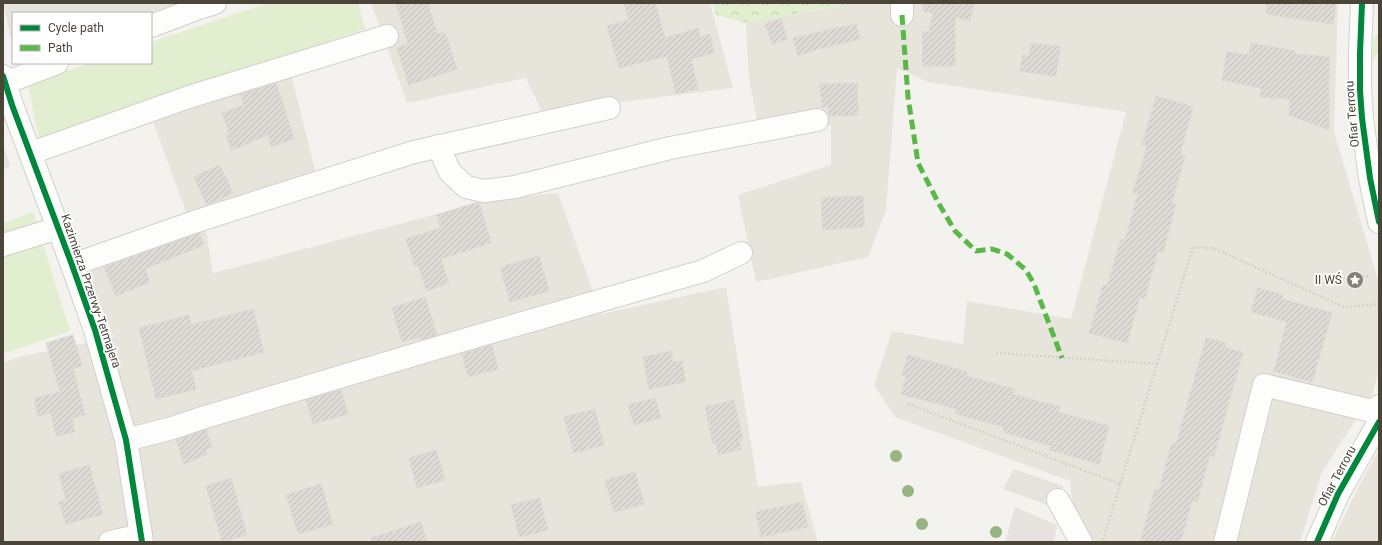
<svg xmlns="http://www.w3.org/2000/svg" width="1382" height="545" font-family="Roboto,sans-serif">
<style>
.residential{fill:#e7e4dc}
.green{fill:#e1eecf}
.forest{fill:url(#forest-crowns)}
.parking{fill:#e6e3df}
.building{fill:url(#building-hatch);stroke:#dcd9d4}
.lines{fill:none;stroke-linecap:round;stroke-linejoin:round}
.minor-casing{stroke:#d2d0cb;stroke-width:24}
.path{stroke:#d3d2cc;stroke-width:2.5;stroke-dasharray:2 2;stroke-linecap:butt}
.minor{stroke:#fdfdfc;stroke-width:22}
.quiet{stroke:#58b947;stroke-width:5;stroke-dasharray:10 5;stroke-linecap:butt}
.cycleway-casing{stroke:#fff;stroke-width:8}
.cycleway{stroke:#00873e;stroke-width:6}
.tree{fill:#96b382}
.labels{text-anchor:middle;stroke-width:3.5;stroke-linejoin:round;paint-order:stroke}
.street-label{font-size:12px;fill:#4b4439;stroke:#fff}
.poi-label{font-size:12px;fill:#4b4439;stroke:#fff;text-anchor:end}
</style>
<defs>
<pattern id="forest-crowns" width="20" height="18" patternUnits="userSpaceOnUse"><rect width="20" height="18" fill="#e1eecf"/><path d="M2 6a3 3 0 1 1 6 0M12 15a3 3 0 1 1 6 0" fill="none" stroke="#c3cdb2"/></pattern>
<pattern id="building-hatch" width="6" height="6" patternUnits="userSpaceOnUse"><rect width="6" height="6" fill="#dedbd6"/><path d="M-1 1l2-2M0 6l6-6M5 7l2-2" fill="none" stroke="#c0bdb8"/></pattern>
</defs>
<rect width="100%" height="100%" fill="#f4f2ee"/>
<g class="residential">
<polygon points="3,3 190,3 151,18 151,13 13,13 13,43 10,35"/>
<polygon points="371,3 710,3 733,88 542,112 526,78 407,103"/>
<polygon points="856,3 1338,3 1334,132 1377,276 1379,291 1379,367 1373,393 1322,472 1300,542 1091,542 1072,501 1070,481 895,417 874,385 892,331 963,344 967,301 1071,319 1126,112 928,82 897,68 886,210 868,257 756,282 738,195 831,165 831,125 761,142 749,78 746,23"/>
<polygon points="291,74 316,174 206,230 213,273 490,200 558,193 601,314 726,287 758,487 801,482 818,542 3,542 3,363 19,357 114,337 99,303 82,253 187,214 153,122"/>
<polygon points="3,142 10,167 3,169"/>
<polygon points="1379,450 1379,542 1332,542 1360,484"/>
</g>
<g class="green">
<polygon points="268,3 358,3 365,29 39,139 28,84 90,63 151,63 151,42"/>
<polygon points="1379,31 1379,50 1371,64 1373,41"/>
<polygon points="33,212 70,331 3,354 3,223"/>
</g>
<polygon class="forest" points="712,3 856,3 746,23 716,15"/>
<g class="parking">
<polygon points="1014,469 1063,486 1056,508 1003,489"/>
<polygon points="1015,507 1057,525 1054,542 1005,542"/>
</g>
<g class="building">
<polygon points="396,3 428,3 437,34 445,32 457,69 409,85 397,48 408,44"/>
<polygon points="624,3 655,3 665,38 698,28 700,37 710,34 714,53 691,59 698,89 676,94 667,56 619,68 607,26 629,20"/>
<polygon points="924,3 974,3 970,21 955,17 955,66 923,66 922,32 929,32 933,13 923,11"/>
<polygon points="1266,3 1336,3 1333,24 1266,14"/>
<polygon points="781,19 787,39 772,44 765,24"/>
<polygon points="856,24 860,39 818,49 798,56 793,38"/>
<polygon points="1031,43 1060,47 1056,76 1020,71 1023,55 1029,56"/>
<polygon points="1251,43 1295,51 1294,54 1329,57 1329,130 1289,115 1290,99 1260,97 1261,88 1222,80 1227,52 1249,55"/>
<polygon points="276,83 294,139 271,147 268,135 232,150 225,134 229,133 222,113 244,105 240,94"/>
<polygon points="857,83 858,115 829,116 828,107 822,107 820,84"/>
<polygon points="1156,96 1193,107 1180,154 1185,156 1172,203 1176,204 1163,252 1158,251 1145,298 1140,297 1127,343 1089,333 1103,285 1107,286 1121,239 1125,240 1138,194 1133,193 1147,146 1142,145"/>
<polygon points="220,165 233,193 207,205 194,177"/>
<polygon points="863,196 864,227 823,230 821,198"/>
<polygon points="478,202 479,203 491,243 441,259 449,283 427,291 418,266 415,267 406,239 441,228 437,215"/>
<polygon points="199,233 204,245 145,269 150,282 116,296 104,267"/>
<polygon points="539,256 549,291 510,302 500,267"/>
<polygon points="1258,288 1283,295 1282,299 1332,313 1312,382 1274,371 1287,322 1251,312"/>
<polygon points="425,297 437,335 421,340 420,337 402,342 392,308"/>
<polygon points="253,309 264,352 191,371 196,389 156,399 139,328 189,315 191,325"/>
<polygon points="73,335 82,366 73,368 85,415 72,418 75,432 56,436 51,413 38,416 34,398 60,392 46,343"/>
<polygon points="1206,338 1226,343 1225,348 1243,352 1214,456 1210,455 1197,502 1192,501 1181,542 1140,542 1155,489 1159,490 1172,443 1176,444"/>
<polygon points="492,345 498,369 468,377 462,354"/>
<polygon points="671,351 673,362 682,361 686,382 649,389 643,357"/>
<polygon points="908,355 968,372 967,376 1014,389 1012,394 1060,407 1058,412 1109,426 1099,464 1050,450 1052,446 1003,432 1004,427 956,414 957,409 901,394 906,376 902,375"/>
<polygon points="341,390 348,414 313,424 306,400"/>
<polygon points="655,398 661,418 634,425 628,405"/>
<polygon points="734,400 743,438 739,439 741,449 719,455 716,443 713,444 705,407"/>
<polygon points="595,409 604,445 574,453 564,417"/>
<polygon points="206,430 212,447 206,449 207,454 184,464 176,440"/>
<polygon points="436,450 445,480 417,488 409,458"/>
<polygon points="89,465 103,514 66,524 59,502 66,500 59,474"/>
<polygon points="635,472 644,504 614,512 605,480"/>
<polygon points="231,478 247,535 222,542 206,486"/>
<polygon points="321,484 333,524 298,534 286,495"/>
<polygon points="540,498 548,530 519,537 511,505"/>
<polygon points="802,502 808,527 761,537 756,512"/>
<polygon points="421,522 427,542 372,542 371,538"/>
</g>
<g class="lines">
<g class="minor-casing">
<g id="minor">
<polyline points="1362,3 1360,53 1360,90 1362,118 1370,178 1379,222"/>
<polyline points="902,15 902,3"/>
<polyline points="151,26 199,8 215,3"/>
<polyline points="3,76 12,105 72,265 95,330 126,440 142,542"/>
<polyline points="5,83 57,63"/>
<polyline points="438,146 450,172 466,187 484,191 515,187 670,148 817,120"/>
<polyline points="31,153 189,97 387,36"/>
<polyline points="3,245 58,228"/>
<polyline points="72,265 194,222 414,152 609,108"/>
<polyline points="126,440 172,428 202,418 474,337 703,271 741,253"/>
<polyline points="1058,500 1081,542"/>
<polyline points="110,542 141,535"/>
<polyline points="1225,542 1264,385 1372,411 1379,406"/>
<polyline points="1317,542 1338,494 1379,422"/>
</g>
</g>
<g class="path">
<polyline points="1355,280 1370,275"/>
<polyline points="996,353 1158,364"/>
<polyline points="908,404 1120,484"/>
<polyline points="1103,540 1193,247 1213,248 1344,307 1379,304"/>
</g>
<use href="#minor" class="minor"/>
<polyline class="quiet" points="902,15 908,97 918,163 939,204 955,231 976,251 992,249 1007,254 1026,270 1034,284 1062,358"/>
<g class="cycleway-casing">
<g id="cycleway">
<polyline points="1362,3 1360,53 1360,90 1362,118 1370,178 1379,222"/>
<polyline points="3,76 12,105 72,265 95,330 126,440 142,542"/>
<polyline points="1317,542 1338,494 1379,422"/>
</g>
</g>
<use href="#cycleway" class="cycleway"/>
</g>
<g class="tree">
<circle cx="896" cy="456" r="6"/>
<circle cx="908" cy="491" r="6"/>
<circle cx="922" cy="524" r="6"/>
<circle cx="996" cy="532" r="6"/>
</g>
<defs>
<g id="sight-disc" transform="scale(0.9)"><circle r="9.5" fill="#868178" stroke="#fff"/><path d="M0-6L1.8-2.2L6-1.7L2.9 1.2L3.7 5.4L0 3.3L-3.7 5.4L-2.9 1.2L-6-1.7L-1.8-2.2Z" fill="#fff"/></g>
</defs>
<g fill-rule="evenodd">
<use href="#sight-disc" x="1355" y="280"/>
</g>
<g class="labels">
<g class="street-label">
<text transform="translate(1352 114) rotate(-95)" y="4">Ofiar Terroru</text>
<text transform="translate(91 291) rotate(71)" y="4">Kazimierza Przerwy-Tetmajera</text>
<text transform="translate(1337 476) rotate(-62)" y="4">Ofiar Terroru</text>
</g>
<g class="poi-label">
<text x="1342" y="284">II WŚ</text>
</g>
</g>
<rect width="1382" height="545" fill="none" stroke="#4b4439" stroke-width="8"/>
<rect x="12" y="12" width="140" height="52" fill="#ffffff" stroke="#b7b4b0"/>
<rect x="20" y="25" width="20" height="6" fill="#00873e" stroke="#b7b4b0"/>
<text x="48" y="32" font-size="12" fill="#4b4439">Cycle path</text>
<rect x="20" y="45" width="20" height="6" fill="#58b947" stroke="#b7b4b0"/>
<text x="48" y="52" font-size="12" fill="#4b4439">Path</text>
</svg>
